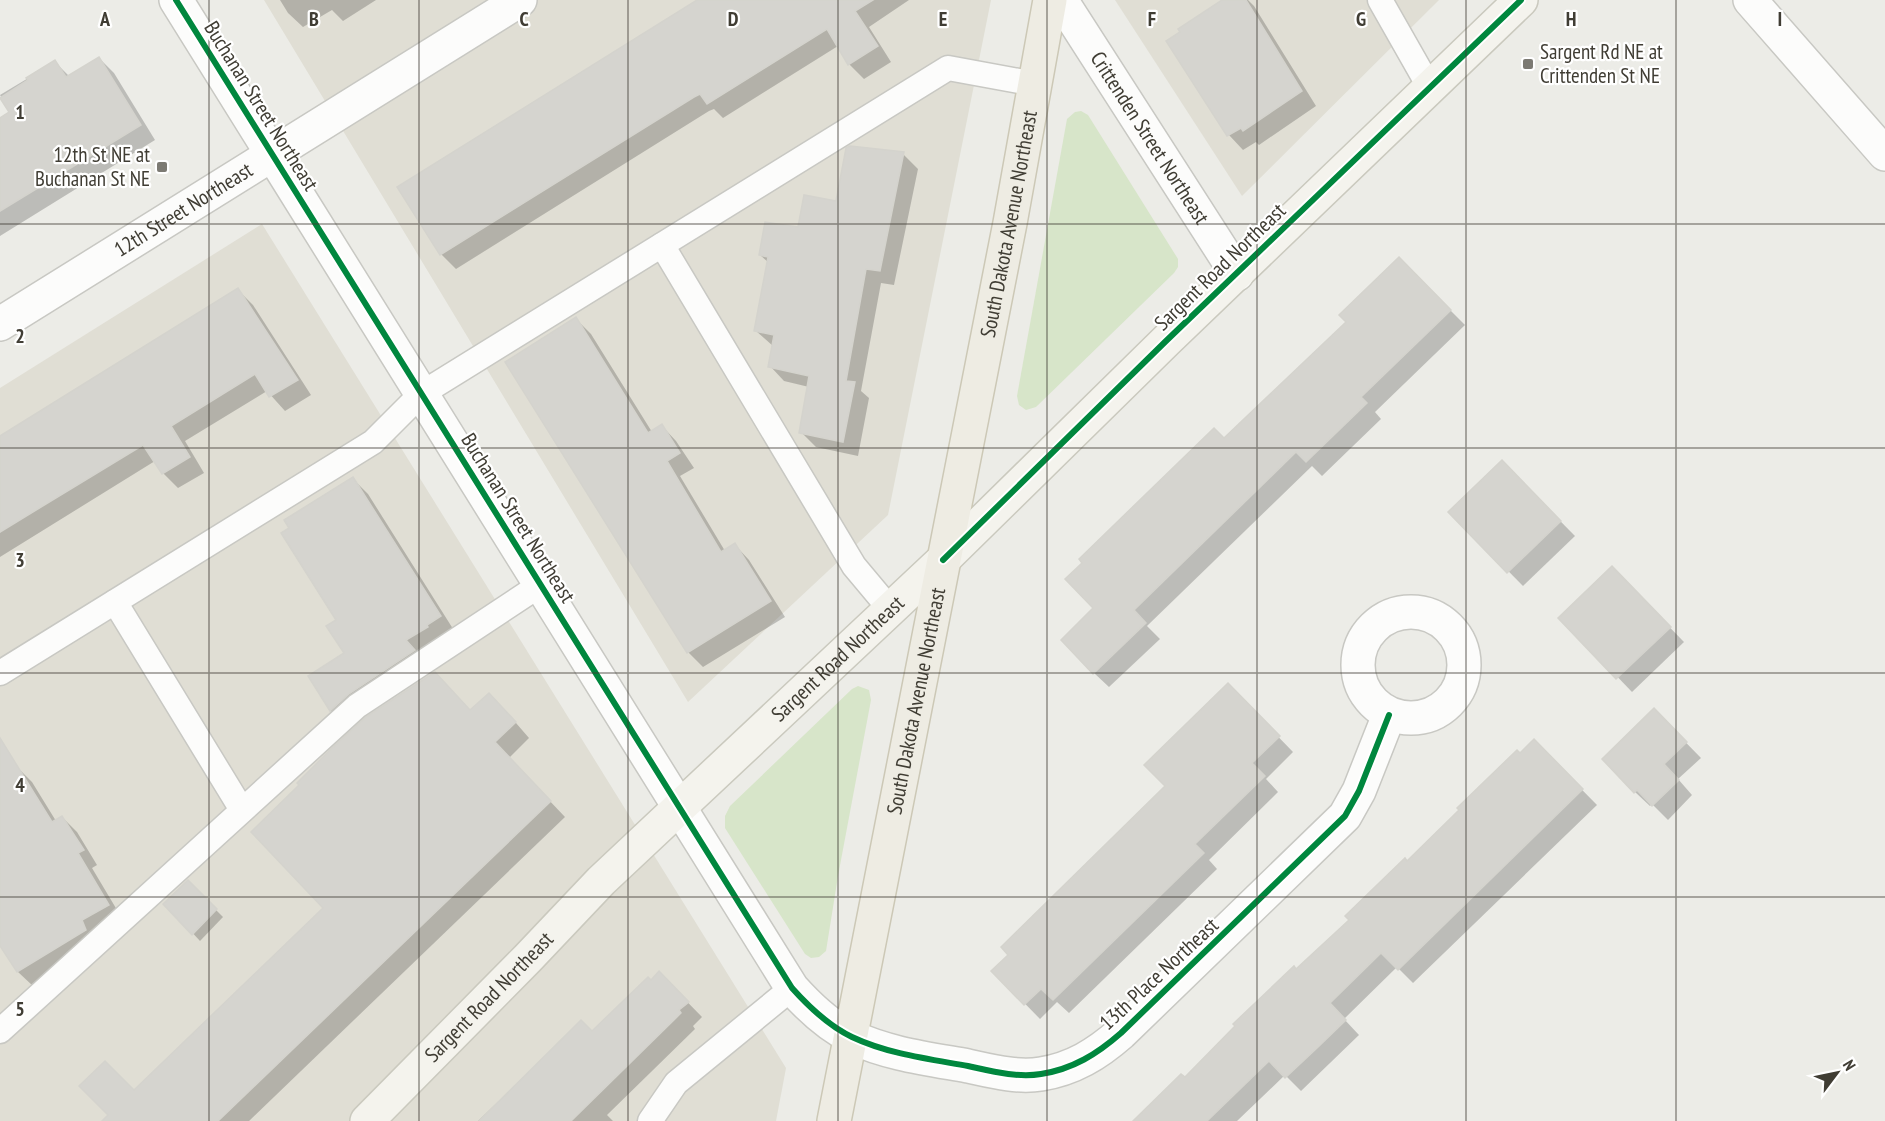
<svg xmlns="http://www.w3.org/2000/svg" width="1885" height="1121" font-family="'PT Sans Narrow',sans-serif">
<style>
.residential{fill:#e0ded4}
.green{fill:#d7e5c9}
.shadow{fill:#0003}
.building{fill:#d5d4cf;stroke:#d4d3cd;stroke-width:1.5}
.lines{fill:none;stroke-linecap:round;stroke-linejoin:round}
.lane-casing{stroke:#c8c8c3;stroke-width:27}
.street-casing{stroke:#c8c8c3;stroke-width:36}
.secondary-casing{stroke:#cac9be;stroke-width:36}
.primary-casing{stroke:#ccc8b6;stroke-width:36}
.lane{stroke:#fcfcfb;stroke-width:24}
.street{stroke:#fcfcfb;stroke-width:33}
.secondary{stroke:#f4f3ed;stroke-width:33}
.primary{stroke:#eeece3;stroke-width:33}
.cycleway-casing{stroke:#fff;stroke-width:10}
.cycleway{stroke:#00873e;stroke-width:6}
.grid{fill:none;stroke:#403d34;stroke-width:1.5;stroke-opacity:0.55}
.poi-dot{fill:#7c7a73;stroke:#fff;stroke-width:2}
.labels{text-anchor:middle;stroke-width:4.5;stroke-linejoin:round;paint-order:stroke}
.poi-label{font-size:21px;fill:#403d34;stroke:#fff;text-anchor:start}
.street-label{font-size:21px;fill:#403d34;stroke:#fff}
.grid-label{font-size:20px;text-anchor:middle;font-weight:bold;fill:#403d34;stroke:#fff;stroke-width:4.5;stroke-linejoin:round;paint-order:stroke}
</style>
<rect width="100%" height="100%" fill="#ecece7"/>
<g class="residential">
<polygon points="264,0 991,0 888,515 688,702"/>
<polygon points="1115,0 1439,0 1242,196"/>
<polygon points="262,224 786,1068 776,1121 0,1121 0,388"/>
</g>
<g class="green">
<polygon points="1081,111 1088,115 1178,259 1178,267 1174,273 1036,407 1026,410 1019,405 1017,396 1067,119 1075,112"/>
<polygon points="858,686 869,690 871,700 838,876 826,951 819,957 811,958 805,954 725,828 725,816 730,806 852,689"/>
</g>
<g class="shadow">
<polygon points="280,0 376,0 343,21 332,10 303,27 288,13"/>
<polygon points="699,0 909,0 869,27 891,62 864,79 849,64 838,46 723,118 714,109 709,111 456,269 441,254"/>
<polygon points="1225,0 1248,0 1254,6 1316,106 1259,145 1256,142 1243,150 1229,135 1168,41"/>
<polygon points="99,58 114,73 155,140 0,236 0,120 11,113 0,95 55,62 70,77"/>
<polygon points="850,147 903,154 918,169 894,285 881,283 861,391 869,398 858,456 816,447 801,432 809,387 784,381 770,366 773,346 756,331 769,263 760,255 838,202"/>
<polygon points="1399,259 1465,325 1375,412 1381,419 1322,476 1312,466 1147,626 1160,639 1109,687 1094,673 1095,608 1224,440 1348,322"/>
<polygon points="238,290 253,305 311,395 285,411 267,391 185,441 204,473 178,488 163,473 155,461 0,557 0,437"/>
<polygon points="576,319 591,334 652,432 662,426 676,441 694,468 680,476 725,551 735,545 749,560 785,617 703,667 688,652"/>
<polygon points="1502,462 1575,536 1523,586 1450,512"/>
<polygon points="353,479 368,494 455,632 346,725 331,711 310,676 346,654 338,620"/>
<polygon points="1612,568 1684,642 1632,692 1561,618"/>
<polygon points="1228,685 1293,752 1266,779 1278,792 1209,860 1217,869 1069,1013 1057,1002 1040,1019 993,971 1010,955 1167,786"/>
<polygon points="504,709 529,738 509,758 565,817 249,1121 116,1121 134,1092 325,908 471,712"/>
<polygon points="1654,710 1701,758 1678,779 1692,795 1668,820 1652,804 1650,806 1635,792"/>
<polygon points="1534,741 1597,805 1413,983 1397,967 1344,1019 1359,1035 1301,1091 1285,1075 1237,1121 1135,1121 1185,1079 1351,921 1407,863"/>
<polygon points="17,767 32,782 56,821 62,817 77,832 97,865 92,868 123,920 33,986 18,972 0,942 0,777"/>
<polygon points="188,882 223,917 200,941 166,904"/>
<polygon points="659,973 702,1017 693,1026 695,1029 607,1115 613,1121 478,1121 581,1022 592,1033"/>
</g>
<g class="building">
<polygon points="697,0 873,0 855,11 878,46 848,65 827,29 707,104 700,94 694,97 440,255 397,187"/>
<polygon points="1222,0 1246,0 1302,91 1243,131 1241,128 1227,136 1166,41 1180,32 1178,29"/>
<polygon points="99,57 141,125 0,211 0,118 9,112 0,98 28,80 26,78 55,60 66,77"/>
<polygon points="850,146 904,152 880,271 866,269 846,381 855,382 843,442 799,433 809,376 768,367 774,335 754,331 768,257 759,255 765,222 798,227 804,195 836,201 846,148"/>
<polygon points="1399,257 1451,310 1361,397 1367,403 1306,462 1296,452 1134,610 1146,623 1093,674 1061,640 1093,608 1065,579 1082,563 1079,559 1214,428 1224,438 1346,322 1339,315"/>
<polygon points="238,288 298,380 269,397 255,374 171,426 190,457 162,474 143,445 0,532 0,436"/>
<polygon points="576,317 648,433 662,424 680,453 667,461 721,552 735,543 771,601 687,653 505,362"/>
<polygon points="1502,460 1561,521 1507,573 1448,512"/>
<polygon points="353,477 441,616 427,625 428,627 406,640 415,650 349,694 330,711 308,676 344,653 326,626 336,620 281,533 289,528 284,520"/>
<polygon points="1612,566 1671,627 1616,679 1558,618"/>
<polygon points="435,672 470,710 489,693 516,722 495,742 551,801 218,1121 102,1121 108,1115 79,1086 105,1061 134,1090 323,908 251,832 299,785 297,783 331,749 366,717"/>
<polygon points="1228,683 1280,736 1252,763 1265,776 1195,844 1204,853 1053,1000 1041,989 1024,1005 991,971 1008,955 1001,947 1165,786 1144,765"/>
<polygon points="1654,708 1687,742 1664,764 1679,780 1652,806 1637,790 1634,793 1602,759"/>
<polygon points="0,738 52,822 62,816 84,850 78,853 109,905 82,920 86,930 17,972 0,946"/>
<polygon points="1534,739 1583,789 1398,970 1381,953 1330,1003 1346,1020 1317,1048 1285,1078 1269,1061 1207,1121 1133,1121 1181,1074 1185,1077 1235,1026 1233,1024 1294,966 1296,969 1349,920 1345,916 1405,858 1407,861 1459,810 1457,808 1517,750 1520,753"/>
<polygon points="188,880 217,909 192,935 163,904"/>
<polygon points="659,971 689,1002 679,1010 681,1013 571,1121 479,1121 581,1020 592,1031 648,977 651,980"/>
</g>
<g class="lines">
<g class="lane-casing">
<g id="lane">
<polyline points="1380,0 1430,88"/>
<polyline points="662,245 854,566 890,609"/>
<polyline points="115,602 242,810"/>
<polyline points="0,673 373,442 421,394 948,68 1035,84"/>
<polyline points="0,1031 357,706 540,585"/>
<polyline points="650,1121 676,1083 792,988"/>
</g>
</g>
<g class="street-casing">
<g id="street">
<path d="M 176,0 L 792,988 C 809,1007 829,1026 852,1037 C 888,1054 929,1059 968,1066 C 991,1071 1017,1078 1041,1074 C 1073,1069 1097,1054 1121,1033 L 1345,816 L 1359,791 L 1389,715"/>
<path id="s1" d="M 1061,0 L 1237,274"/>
<polyline points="1750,0 1885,154"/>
<path id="s2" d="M 0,324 L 520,0"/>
<circle cx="1411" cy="665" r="53"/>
</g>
</g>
<g class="secondary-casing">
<g id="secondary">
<path id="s3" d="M 367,1121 L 528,958 L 601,881 L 943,560 L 1166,341 L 1521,0"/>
</g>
</g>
<g class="primary-casing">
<g id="primary">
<path id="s4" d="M 834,1121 L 1010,223 L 1050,0"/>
</g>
</g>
<use href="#lane" class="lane"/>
<use href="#street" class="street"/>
<use href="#secondary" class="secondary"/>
<use href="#primary" class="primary"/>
<g class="cycleway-casing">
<g id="cycleway">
<path d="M 176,0 L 792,988 C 809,1007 829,1026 852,1037 C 888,1054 929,1059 968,1066 C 991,1071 1017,1078 1041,1074 C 1073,1069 1097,1054 1121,1033 L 1345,816 L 1359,791 L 1389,715"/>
<polyline points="943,560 1166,341 1521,0"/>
</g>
</g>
<use href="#cycleway" class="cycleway"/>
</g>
<path class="grid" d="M 209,0 L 209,1121M 419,0 L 419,1121M 628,0 L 628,1121M 838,0 L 838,1121M 1047,0 L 1047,1121M 1257,0 L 1257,1121M 1466,0 L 1466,1121M 1676,0 L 1676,1121M 0,224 L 1885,224M 0,448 L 1885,448M 0,673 L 1885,673M 0,897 L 1885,897"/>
<g class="poi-dot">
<rect x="1522" y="58" width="12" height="12" rx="3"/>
<rect x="156" y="161" width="12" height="12" rx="3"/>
</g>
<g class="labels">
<g class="poi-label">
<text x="1540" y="59">Sargent Rd NE at<tspan x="1540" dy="24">Crittenden St NE</tspan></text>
<text x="150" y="162" text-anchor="end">12th St NE at<tspan x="150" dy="24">Buchanan St NE</tspan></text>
</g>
<g class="street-label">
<text transform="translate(261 106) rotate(58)" y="7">Buchanan Street Northeast</text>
<text dy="7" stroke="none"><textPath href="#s1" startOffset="164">Crittenden Street Northeast</textPath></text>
<text dy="7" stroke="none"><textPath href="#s2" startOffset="216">12th Street Northeast</textPath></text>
<text dy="7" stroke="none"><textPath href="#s4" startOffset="914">South Dakota Avenue Northeast</textPath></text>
<text transform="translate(1220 267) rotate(-44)" y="7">Sargent Road Northeast</text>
<text transform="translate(518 518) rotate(58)" y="7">Buchanan Street Northeast</text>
<text dy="7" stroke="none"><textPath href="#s3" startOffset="660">Sargent Road Northeast</textPath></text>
<text dy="7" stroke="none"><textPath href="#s4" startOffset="428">South Dakota Avenue Northeast</textPath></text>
<text transform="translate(1159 974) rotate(-43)" y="7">13th Place Northeast</text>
<text dy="7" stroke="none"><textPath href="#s3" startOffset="174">Sargent Road Northeast</textPath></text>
</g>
</g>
<g class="grid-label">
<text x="105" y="26">A</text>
<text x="314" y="26">B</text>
<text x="524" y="26">C</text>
<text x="733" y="26">D</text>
<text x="943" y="26">E</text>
<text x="1152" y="26">F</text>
<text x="1361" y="26">G</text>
<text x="1571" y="26">H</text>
<text x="1780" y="26">I</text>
<text x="20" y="119">1</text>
<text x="20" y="343">2</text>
<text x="20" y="567">3</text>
<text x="20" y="792">4</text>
<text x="20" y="1016">5</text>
</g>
<g transform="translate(1837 1073) rotate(58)" stroke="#ffffff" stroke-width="4.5" paint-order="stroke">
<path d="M0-4.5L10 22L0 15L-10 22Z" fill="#403d34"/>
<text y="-9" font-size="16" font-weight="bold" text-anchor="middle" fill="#403d34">N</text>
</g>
</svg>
